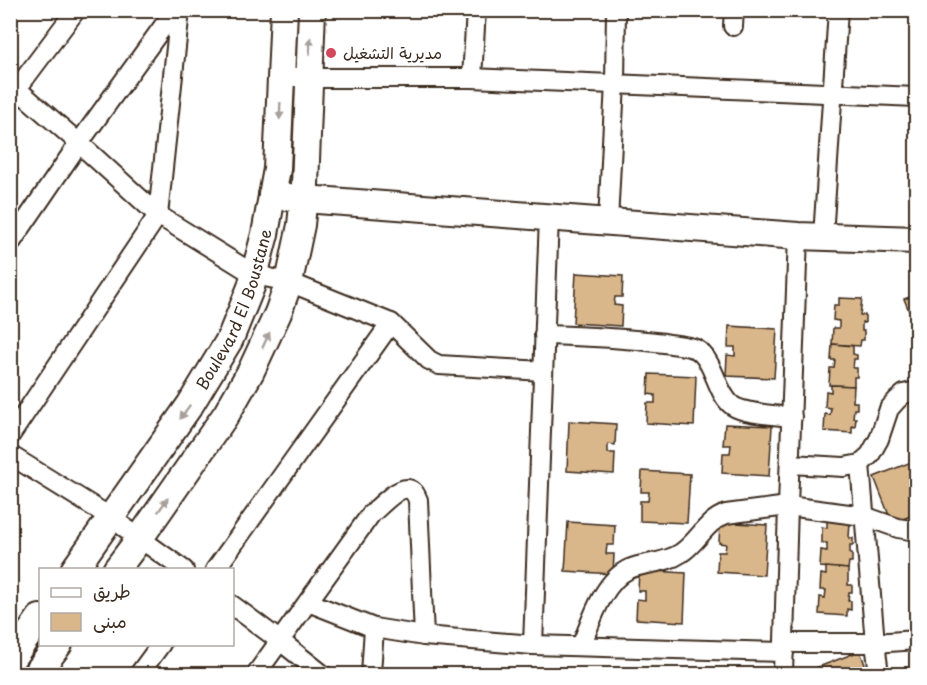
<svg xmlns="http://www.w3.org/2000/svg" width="927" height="685" font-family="'Playpen Sans','Playpen Sans Arabic',sans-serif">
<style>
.building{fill:#d9b78b;stroke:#3b2a1e;stroke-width:1.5}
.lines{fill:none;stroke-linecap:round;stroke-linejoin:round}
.street-casing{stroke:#3b2a1e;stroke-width:22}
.secondary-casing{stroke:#3b2a1e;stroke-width:30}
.street{stroke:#fff;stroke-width:18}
.secondary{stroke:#fff;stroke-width:26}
.oneway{fill:#a79f9a}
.poi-dot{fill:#d1495b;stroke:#fff;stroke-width:2}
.labels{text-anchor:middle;stroke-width:6;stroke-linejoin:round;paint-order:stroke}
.poi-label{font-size:16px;fill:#3b2a1e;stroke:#fff;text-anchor:start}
.street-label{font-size:16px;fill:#3b2a1e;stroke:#fff}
</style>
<rect width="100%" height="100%" fill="#fff"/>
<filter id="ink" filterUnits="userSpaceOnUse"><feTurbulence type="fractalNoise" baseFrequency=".0167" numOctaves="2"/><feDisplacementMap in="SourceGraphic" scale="12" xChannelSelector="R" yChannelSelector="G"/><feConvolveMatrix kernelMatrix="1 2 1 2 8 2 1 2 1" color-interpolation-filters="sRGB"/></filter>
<g filter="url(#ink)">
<g class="building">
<polygon points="576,273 623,276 622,297 615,297 614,305 622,306 621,326 573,323"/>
<polygon points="916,295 916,316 912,318 904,299"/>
<polygon points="839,298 862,299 860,315 865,315 865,323 862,322 862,331 864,331 864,340 861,340 860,346 832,344 833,328 839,328 839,321 833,320 834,305 839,305"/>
<polygon points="729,326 777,329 774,378 726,376 727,355 735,356 735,347 728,347"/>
<polygon points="832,344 853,346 853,354 857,355 857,359 854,359 853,368 857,368 857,377 854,377 854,386 829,385 830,368 834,368 835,360 831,360"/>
<polygon points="649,374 696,376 694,426 646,423 647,403 655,403 655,395 648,394"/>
<polygon points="831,385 854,386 853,402 857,402 857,409 854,409 853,418 856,418 855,427 852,426 852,433 824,431 825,414 830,415 831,408 825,407 826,391 831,392"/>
<polygon points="569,421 616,424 615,445 608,444 608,453 615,453 614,474 567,471"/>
<polygon points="725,424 772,426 769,476 722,473 723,453 730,453 731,445 723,445"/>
<polygon points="916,460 916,514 892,523 874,477"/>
<polygon points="642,471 690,474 687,523 640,521 640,501 648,501 649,492 641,492"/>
<polygon points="827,520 850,522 849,538 853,538 853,545 850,545 850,554 852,554 852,562 849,562 848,569 820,567 821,550 827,551 827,543 822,543 822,527 827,528"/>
<polygon points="568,522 615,525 614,545 607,545 606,554 614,554 613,574 565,571"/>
<polygon points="720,522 767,525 764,575 717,572 718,552 725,552 726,544 719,543"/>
<polygon points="826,567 848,569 848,585 852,585 852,592 849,592 848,601 851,601 851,610 847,609 847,616 819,614 820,597 825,598 826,590 820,590 821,574 826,575"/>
<polygon points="639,570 686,573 684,622 636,619 637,599 645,600 645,591 638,591"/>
<polygon points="860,651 867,670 860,672 861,674 818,674 816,668"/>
</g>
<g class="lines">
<g class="street-casing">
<g id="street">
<polyline points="733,26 734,10"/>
<polyline points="281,76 309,78 472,78 916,97"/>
<polyline points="472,78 476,10"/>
<polyline points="10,83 79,143 158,215 255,275 289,282 391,323 429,360 439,365 543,371"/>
<polyline points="10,98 76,10"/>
<polyline points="608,222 615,83 616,10"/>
<polyline points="823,237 838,10"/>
<polyline points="10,244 79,143 175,10"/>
<path d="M 544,335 C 584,336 624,338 664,343 C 674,345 686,345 696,349 C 715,360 716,394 733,406 C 745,414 777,415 792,417"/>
<polyline points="10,436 158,215 180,10"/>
<polyline points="10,455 110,517 184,570"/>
<polyline points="790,464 844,467 860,464 870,455 879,439 889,409 897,400 904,394 916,391"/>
<polyline points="860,464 875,643 879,674"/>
<polyline points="215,570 391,323"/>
<polyline points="308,602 374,628 424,636 533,645 784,652"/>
<polyline points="232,605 279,640 322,674"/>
<polyline points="784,643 875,643 916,640"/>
<polyline points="533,645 549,217"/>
<path d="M 581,646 C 591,622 603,581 629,569 C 645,562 665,564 681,553 C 698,542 706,521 726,514 L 788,506 L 864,516 L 898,528 L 916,531"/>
<polyline points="139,674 161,644"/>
<path d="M 256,674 L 371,514 C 379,507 398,487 408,489 C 414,490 416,495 418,500 L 424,636"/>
<polyline points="371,674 374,628"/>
<polyline points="783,674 788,506 798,236"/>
</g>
</g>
<g class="secondary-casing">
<g id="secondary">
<polyline points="272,195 304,199 798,236 916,240"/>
<path id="s1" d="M 74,570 L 190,405 L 230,339 L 251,287 L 265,234 L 277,169 L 284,10"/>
<polyline points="116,570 140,538 227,413 251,371 278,313 289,282 301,225 305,185 312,10"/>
<polyline points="10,661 40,618"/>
<polyline points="36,674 59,644"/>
</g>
</g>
<use href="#street" class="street"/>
<use href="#secondary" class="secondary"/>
</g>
<defs><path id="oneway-solid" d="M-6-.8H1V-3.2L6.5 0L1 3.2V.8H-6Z" transform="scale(1.5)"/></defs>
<g class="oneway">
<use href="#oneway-solid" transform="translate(310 46) rotate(-87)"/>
<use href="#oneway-solid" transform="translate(280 111) rotate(92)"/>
<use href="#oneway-solid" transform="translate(266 340) rotate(-65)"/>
<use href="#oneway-solid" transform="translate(185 412) rotate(125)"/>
<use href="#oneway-solid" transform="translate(163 505) rotate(-55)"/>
</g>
</g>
<circle class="poi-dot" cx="331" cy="53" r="6"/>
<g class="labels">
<g class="poi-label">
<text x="343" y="59">مديرية التشغيل</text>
</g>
<g class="street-label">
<text dy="6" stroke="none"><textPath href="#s1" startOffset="308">Boulevard El Boustane</textPath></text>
</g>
</g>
<rect width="927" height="685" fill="none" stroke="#fff" stroke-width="36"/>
<rect x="18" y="18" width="891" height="649" fill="none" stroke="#3b2a1e" stroke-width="2" filter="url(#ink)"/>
<rect x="39" y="568" width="195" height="78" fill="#ffffff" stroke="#b1aaa5" stroke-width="1.5"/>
<rect x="51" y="588" width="30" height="9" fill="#ffffff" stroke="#b1aaa5" stroke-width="1.5"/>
<text x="93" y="598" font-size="18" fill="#3b2a1e">طريق</text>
<rect x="51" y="613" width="30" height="18" fill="#d9b78b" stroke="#b1aaa5" stroke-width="1.5"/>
<text x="93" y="628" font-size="18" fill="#3b2a1e">مبنى</text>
</svg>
